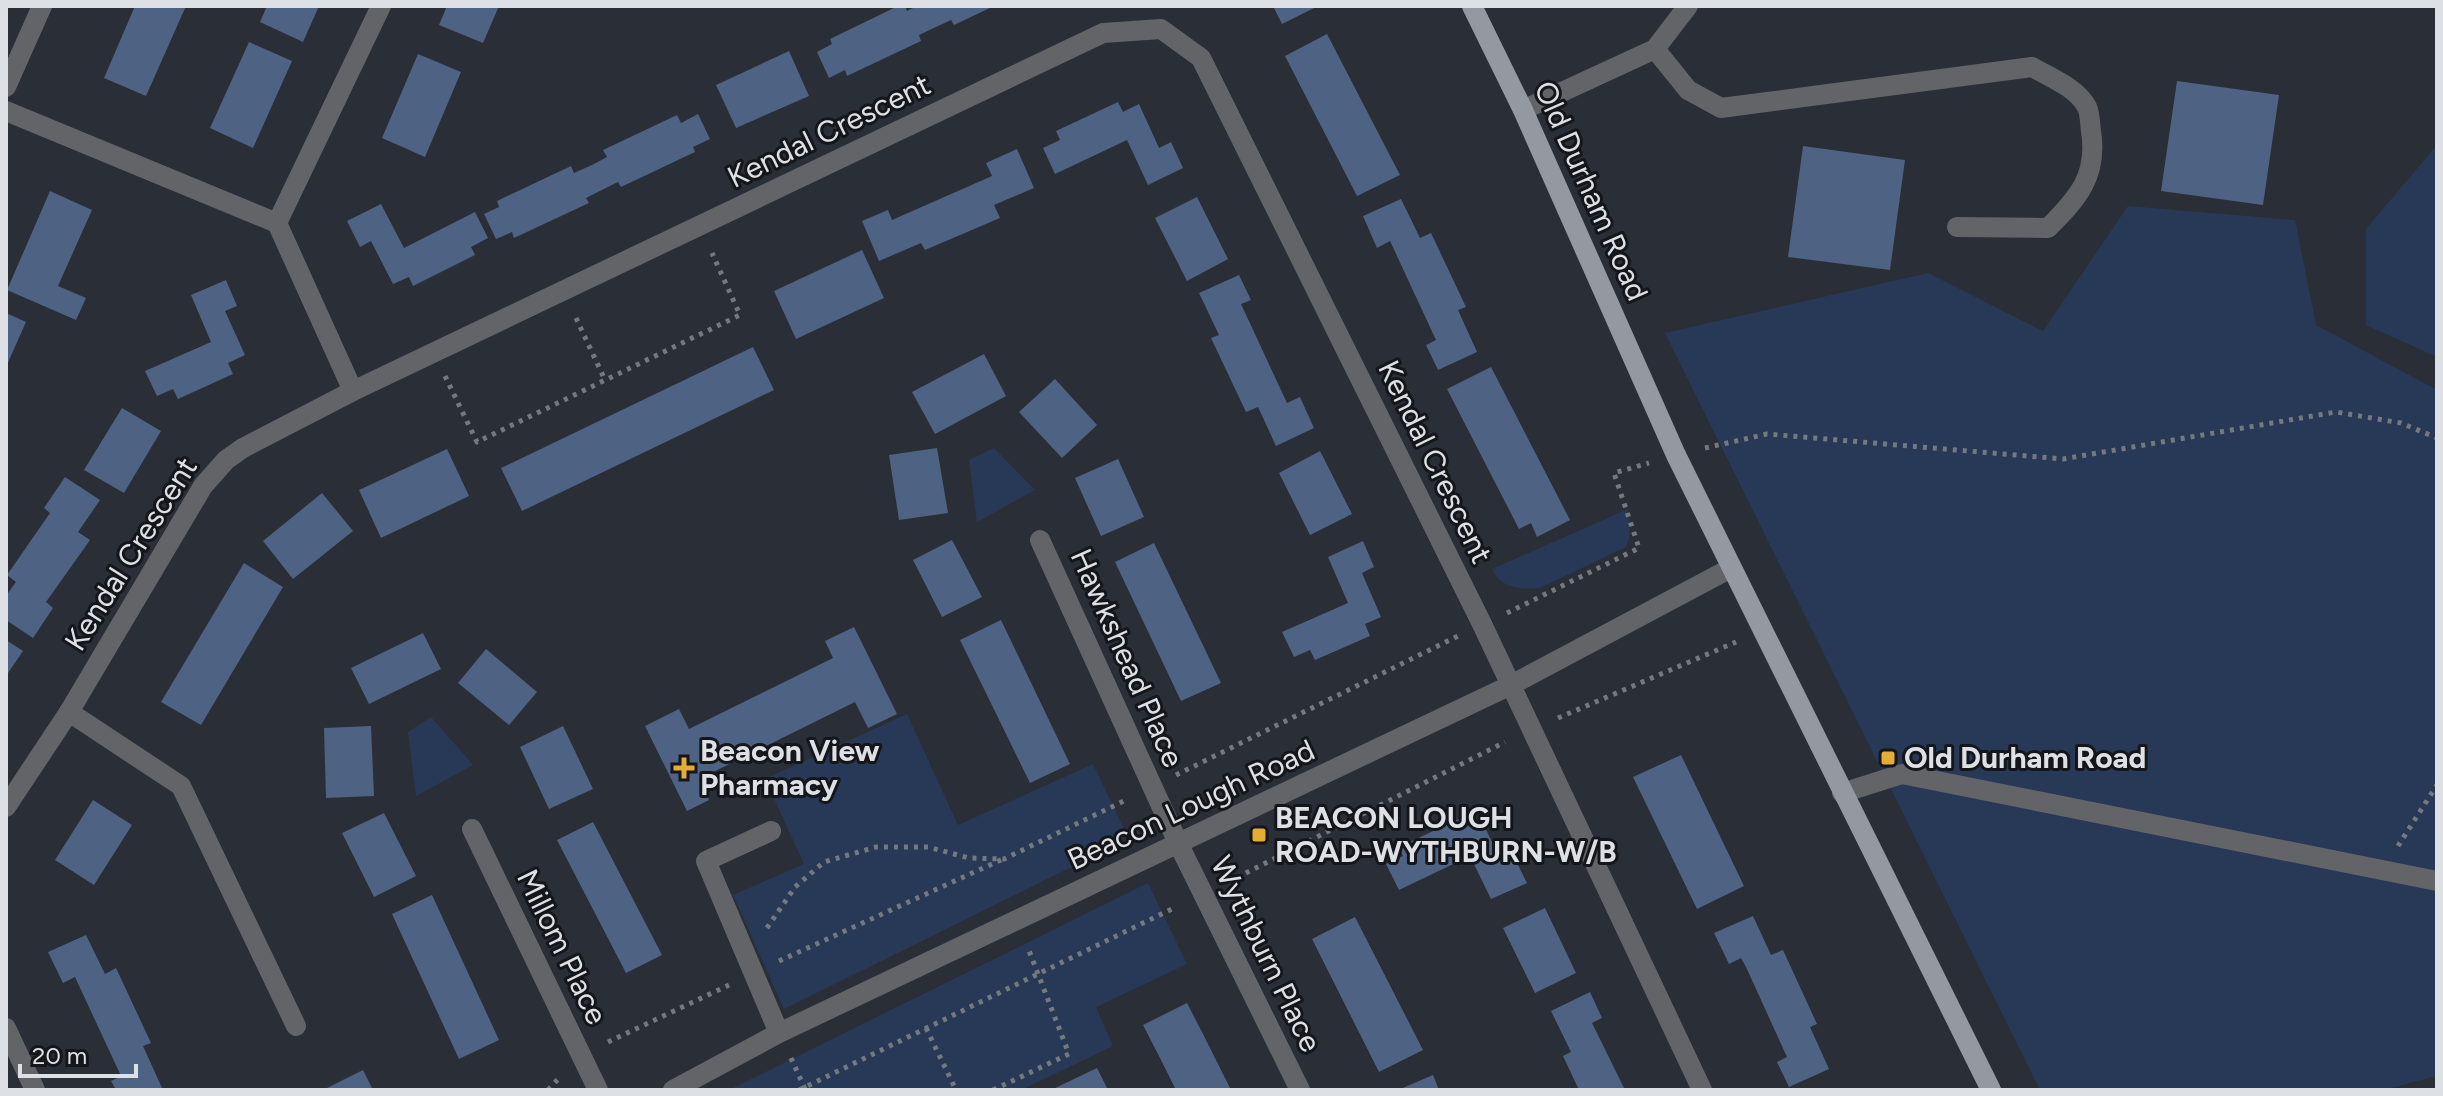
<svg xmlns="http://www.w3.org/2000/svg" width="2443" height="1096" font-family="Figtree,sans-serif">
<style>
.green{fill:#283958}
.building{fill:#4e6284}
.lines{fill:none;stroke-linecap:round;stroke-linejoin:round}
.path{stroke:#75797f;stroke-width:5;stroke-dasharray:4 6;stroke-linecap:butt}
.minor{stroke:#626468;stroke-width:20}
.major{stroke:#9499a1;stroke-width:20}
.poi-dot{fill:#e6ad36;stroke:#14161a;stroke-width:3}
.labels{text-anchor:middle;stroke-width:6;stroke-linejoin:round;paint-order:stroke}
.street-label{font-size:30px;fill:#dde0e5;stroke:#14161a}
.poi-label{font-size:30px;font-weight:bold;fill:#dde0e5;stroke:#14161a;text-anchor:start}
</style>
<rect width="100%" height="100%" fill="#2a2e36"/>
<g class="green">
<polygon points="2437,145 2437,357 2366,325 2366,229"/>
<polygon points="2128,206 2295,220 2316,325 2437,390 2437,1076 2383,1090 2040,1090 1665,333 1928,273 2043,331"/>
<polygon points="994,448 1035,490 977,522 969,460"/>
<path d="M 1628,509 L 1630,535 L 1626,547 L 1540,588 C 1521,590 1500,588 1492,569 Z"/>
<polygon points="907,714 958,825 1093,764 1125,831 1120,843 784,1009 733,895 804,864 765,779"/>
<polygon points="431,717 473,765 416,796 408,732"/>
<polygon points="1148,883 1187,964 1096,1007 1113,1046 1021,1090 729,1090"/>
</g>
<g class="building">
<polygon points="135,6 186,6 146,96 104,78"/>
<polygon points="267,6 319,6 303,42 260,22"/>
<polygon points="447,6 499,6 483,43 439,25"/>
<polygon points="898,6 905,6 907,11 917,6 994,6 954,25 951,20 936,27 919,35 921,41 847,76 845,70 829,78 817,52 832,44 830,39"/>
<polygon points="1273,6 1318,6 1282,24"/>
<polygon points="1327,34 1400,175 1357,196 1285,56"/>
<polygon points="249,42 292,61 253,148 210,128"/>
<polygon points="789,51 809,96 736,128 716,85"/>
<polygon points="418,54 461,72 425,157 382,138"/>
<polygon points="2177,81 2279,95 2263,205 2161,191"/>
<polygon points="1118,102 1123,112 1139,104 1159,148 1171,142 1183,168 1148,185 1127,140 1055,174 1043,148 1060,140 1056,131"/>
<polygon points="698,114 710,139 693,147 695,152 621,187 618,182 586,198 589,203 514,238 512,232 496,239 484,214 499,207 497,201 571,166 574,173 592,165 607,157 603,150 677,115 681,123"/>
<polygon points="1803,146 1905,160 1890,270 1788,257"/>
<polygon points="1017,149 1034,188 994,205 1000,218 925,250 921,243 879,261 862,221 888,210 892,220 992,176 986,163"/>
<polygon points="50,191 92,210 58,286 86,298 76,320 7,290"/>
<polygon points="1197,197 1228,259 1187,281 1155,218"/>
<polygon points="1401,199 1420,238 1431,233 1466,307 1458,310 1477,352 1438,370 1426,345 1436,340 1390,241 1377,248 1363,216"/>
<polygon points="381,204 404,248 475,212 488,238 471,247 475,255 413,286 409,277 393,284 371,241 360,247 347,221"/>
<polygon points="862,250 884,298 796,339 774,291"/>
<polygon points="1239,275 1251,300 1241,304 1287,403 1300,397 1314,428 1276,446 1258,407 1246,412 1211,338 1219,335 1199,293"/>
<polygon points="226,280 237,306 225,311 245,355 228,363 233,374 178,399 173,389 157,396 145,371 211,342 191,295"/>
<polygon points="6,313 26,322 6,367"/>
<polygon points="753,347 774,390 522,511 501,468"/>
<polygon points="984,354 1006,396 935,434 912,392"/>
<polygon points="1491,367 1570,520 1537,537 1531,523 1519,529 1447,389"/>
<polygon points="1055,379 1097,425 1062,458 1019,412"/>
<polygon points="122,408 161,431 124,493 84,470"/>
<polygon points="937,448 948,513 899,520 889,455"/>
<polygon points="447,449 469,496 381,538 359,490"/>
<polygon points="1320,451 1352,514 1310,535 1279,473"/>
<polygon points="1118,459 1144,517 1101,536 1075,478"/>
<polygon points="65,477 100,500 78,532 90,540 46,602 53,608 33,638 6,620 6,596 16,582 7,575 50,513 44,508"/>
<polygon points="322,493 353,531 293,579 263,541"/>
<polygon points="952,540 982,597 942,617 913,560"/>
<polygon points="1363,541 1374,567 1362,573 1381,617 1365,624 1370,636 1315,660 1310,650 1294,657 1282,632 1348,603 1328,557"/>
<polygon points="1154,543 1221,683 1181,701 1115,562"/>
<polygon points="244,563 283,587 201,725 161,702"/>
<polygon points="1001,620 1070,764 1030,783 960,640"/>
<polygon points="854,627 897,714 868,728 855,702 699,779 709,800 687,811 645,726 679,709 689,729 833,658 825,641"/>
<polygon points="423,633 441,669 369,704 351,668"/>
<polygon points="6,640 23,651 6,676"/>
<polygon points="486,649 537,692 509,725 458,683"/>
<polygon points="371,726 374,796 326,798 324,728"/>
<polygon points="563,726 593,789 549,809 520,747"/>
<polygon points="1681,755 1744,886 1697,909 1633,777"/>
<polygon points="93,800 132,825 94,885 55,860"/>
<polygon points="384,813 416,876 374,897 342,833"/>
<polygon points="1461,818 1465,827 1481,819 1502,863 1514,857 1527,883 1491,899 1470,856 1399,890 1386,864 1403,856 1399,847"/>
<polygon points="593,822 662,955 626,973 557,840"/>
<polygon points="432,895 499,1040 459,1059 392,914"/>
<polygon points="1545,908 1576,973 1535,993 1503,928"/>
<polygon points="1753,916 1771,955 1783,950 1817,1024 1810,1027 1829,1069 1789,1087 1777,1062 1787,1057 1746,967 1741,958 1729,964 1714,933"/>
<polygon points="1355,917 1423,1050 1379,1072 1312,939"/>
<polygon points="86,935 105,974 116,968 151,1043 143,1046 162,1088 157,1090 116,1090 111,1081 121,1076 75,977 63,983 48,952"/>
<polygon points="1590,992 1602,1018 1592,1023 1625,1090 1579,1090 1563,1056 1571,1052 1551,1011"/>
<polygon points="1187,1003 1204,1036 1231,1090 1176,1090 1160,1058 1143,1025"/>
<polygon points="1097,1068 1108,1090 1051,1090"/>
<polygon points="363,1070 373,1090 323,1090"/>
<polygon points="1433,1075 1439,1090 1398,1090"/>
</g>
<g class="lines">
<g class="path">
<polyline points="576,318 605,380"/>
<polyline points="445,376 477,442 740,315 712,253"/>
<polyline points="1705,448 1767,434 2063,459 2336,412 2401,423 2437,438"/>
<polyline points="1507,613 1639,548 1614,473 1649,463"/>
<polyline points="1558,718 1736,642"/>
<polyline points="1176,775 1458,636"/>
<polyline points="2398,846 2437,785"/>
<polyline points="1228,882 1505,742"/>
<polyline points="767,928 795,887 824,862 876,847 928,847 969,858 1004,859 1128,799"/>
<polyline points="779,961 1003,859"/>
<polyline points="926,1028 956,1090"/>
<polyline points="608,1042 729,985"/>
<polyline points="791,1058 805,1089"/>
<polyline points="548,1090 561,1076"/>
<polyline points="799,1090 1176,907"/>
<polyline points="993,1090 1069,1054 1028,948"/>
</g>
<g class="minor">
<path d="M 1655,49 L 1688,90 L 1721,108 L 2032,67 C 2050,77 2077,88 2087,107 C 2090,113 2090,124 2091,131 C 2098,176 2078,198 2048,228 L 1957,227"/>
<polyline points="6,87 42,6"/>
<polyline points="1523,110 1655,49 1688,6"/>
<polyline points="6,111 277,223 353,391"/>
<polyline points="277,223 381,6"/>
<polyline points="1040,540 1179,845 1300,1090"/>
<polyline points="69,712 181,786 296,1026"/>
<polyline points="1842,793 1902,774 2437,881"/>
<polyline points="6,807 69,712 203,486 226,460 243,448 353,391 1103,33 1161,29 1201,58 1482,624 1702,1090"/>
<polyline points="472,829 598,1090"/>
<polyline points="771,831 706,861 779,1033"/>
<polyline points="6,1028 35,1090"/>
<polyline points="673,1090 779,1033 1511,685 1731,568"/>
</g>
<polyline class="major" points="1472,6 1523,110 1676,455 1991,1090"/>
</g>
<g class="poi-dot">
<rect x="1880" y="750" width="16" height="16" rx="4"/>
<path d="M680 756h8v8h8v8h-8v8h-8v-8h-8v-8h8z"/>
<rect x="1251" y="827" width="16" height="16" rx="4"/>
</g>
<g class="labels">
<g class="street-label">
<text transform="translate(829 131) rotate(-26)" y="10">Kendal Crescent</text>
<text transform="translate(1591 191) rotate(66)" y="10">Old Durham Road</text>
<text transform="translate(1435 462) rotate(64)" y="10">Kendal Crescent</text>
<text transform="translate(131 554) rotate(-58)" y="10">Kendal Crescent</text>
<text transform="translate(1127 658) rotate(66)" y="10">Hawkshead Place</text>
<text transform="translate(1191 805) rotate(-25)" y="10">Beacon Lough Road</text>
<text transform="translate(562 947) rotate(64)" y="10">Millom Place</text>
<text transform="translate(1266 954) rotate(64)" y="10">Wythburn Place</text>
</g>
<g class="poi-label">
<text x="700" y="761">Beacon View<tspan x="700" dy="34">Pharmacy</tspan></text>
<text x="1904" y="768">Old Durham Road</text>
<text x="1275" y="828">BEACON LOUGH<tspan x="1275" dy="34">ROAD-WYTHBURN-W/B</tspan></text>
</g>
</g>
<rect width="2443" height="1096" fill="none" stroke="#dde0e5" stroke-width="16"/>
<path d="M20 1064v12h116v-12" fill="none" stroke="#dde0e5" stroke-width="4"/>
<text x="32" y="1064" font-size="24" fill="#dde0e5" stroke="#14161a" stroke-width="6" paint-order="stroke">20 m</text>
</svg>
